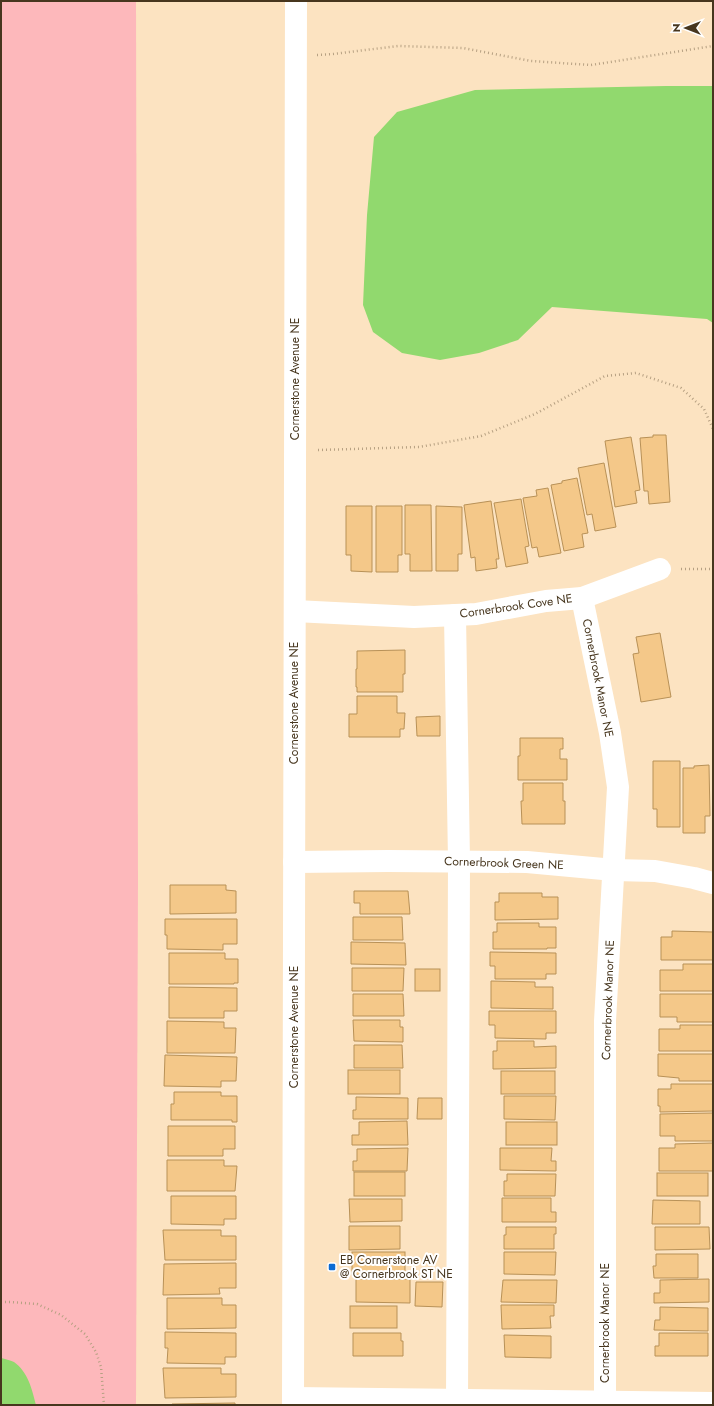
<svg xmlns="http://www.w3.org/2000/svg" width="714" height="1406" font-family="Jost,sans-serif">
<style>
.green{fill:#fdb8bb}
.water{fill:#91d96e}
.building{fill:#f4c889;stroke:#b89157}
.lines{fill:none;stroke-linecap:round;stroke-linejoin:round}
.path{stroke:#b6a082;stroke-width:2.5;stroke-dasharray:1 3;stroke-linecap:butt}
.minor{stroke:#fff;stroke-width:22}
.poi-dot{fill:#0b6bd3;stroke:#fff;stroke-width:1.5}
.labels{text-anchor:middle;stroke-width:4;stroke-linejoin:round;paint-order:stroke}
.street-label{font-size:12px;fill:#47361e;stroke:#fff}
.poi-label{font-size:12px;fill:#47361e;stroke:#fff;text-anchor:start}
</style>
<rect width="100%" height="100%" fill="#fce3c1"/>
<polygon class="green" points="1,1 136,1 138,881 136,1405 1,1405"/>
<g class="water">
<polygon points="666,86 713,86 713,323 707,319 552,307 518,340 479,353 440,360 402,353 373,332 363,305 367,215 374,137 397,112 475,90"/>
<path d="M 1,1358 C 5,1359 10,1360 14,1362 C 28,1372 32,1389 36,1405 L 1,1405 Z"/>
</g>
<g class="building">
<polygon points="653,435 666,435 670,502 649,504 648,491 644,491 640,438 653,437"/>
<polygon points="631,437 640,490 635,491 637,503 615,507 605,441"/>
<polygon points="604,463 616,527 595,531 592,514 587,515 578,468"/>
<polygon points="577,478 588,533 582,534 584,547 564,551 551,485 562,483 562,481"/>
<polygon points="548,488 561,553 539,557 537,547 532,548 523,498 537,496 536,490"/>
<polygon points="521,499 529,546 525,547 528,563 506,567 494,503"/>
<polygon points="491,501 499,559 496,559 497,568 476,571 475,557 471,558 464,505"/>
<polygon points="405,505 431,505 432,571 410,571 410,554 405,554"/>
<polygon points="346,506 372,506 372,572 351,571 351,555 346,555"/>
<polygon points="376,506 402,506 402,555 398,555 398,572 376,572"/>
<polygon points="436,506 462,507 462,554 458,554 458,571 436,571"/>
<polygon points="660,633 671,697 641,702 633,654 639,653 636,637"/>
<polygon points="405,650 405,674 403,674 403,692 357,692 357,687 356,687 356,669 357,669 357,651"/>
<polygon points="357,696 397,696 397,713 405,713 404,729 400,729 400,737 349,737 349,714 357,714"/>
<polygon points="440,716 440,736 417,736 416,717"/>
<polygon points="520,738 563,738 563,749 560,749 560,759 567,759 567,780 518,780 518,756 520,756"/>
<polygon points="653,761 680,761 680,827 657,827 657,809 653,809"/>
<polygon points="709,765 710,816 705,816 705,833 683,833 683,768 694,768 694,766"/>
<polygon points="523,783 563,783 563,801 565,801 565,824 522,824 521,801 523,801"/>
<polygon points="170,885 226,885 226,890 236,891 236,913 170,914"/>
<polygon points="354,891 408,891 410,914 360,914 360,903 354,903"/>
<polygon points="499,893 542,893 542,897 558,897 558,919 495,920 495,902 499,902"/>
<polygon points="353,917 402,917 403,940 353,940"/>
<polygon points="165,919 237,919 237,944 223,944 223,950 167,949 167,935 165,935"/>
<polygon points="497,923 539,923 539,927 556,927 556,948 547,948 547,949 493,949 493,932 497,932"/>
<polygon points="672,931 713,932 713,960 661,960 661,937 672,937"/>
<polygon points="351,942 405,943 406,965 351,964"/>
<polygon points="490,952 556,953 556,974 546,974 546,979 495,979 495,966 490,966"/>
<polygon points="169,953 225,953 225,959 238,959 238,983 234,983 234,984 169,984"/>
<polygon points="683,964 713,964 713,991 660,991 660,970 683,970"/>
<polygon points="352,968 404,968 403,991 352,991"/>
<rect x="415" y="969" width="25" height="22"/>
<polygon points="491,981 535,982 535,987 553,987 553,1009 491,1008"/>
<polygon points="169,987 237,988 237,1011 224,1011 224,1018 169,1018"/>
<polygon points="353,994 403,994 404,1016 353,1016"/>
<polygon points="660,994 713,994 713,1022 677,1022 677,1017 660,1017"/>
<polygon points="489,1011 556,1011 556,1033 546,1033 546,1039 495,1038 495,1025 489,1025"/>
<polygon points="353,1020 400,1020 400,1027 403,1027 403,1042 354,1041"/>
<polygon points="167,1021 224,1022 224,1028 236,1028 235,1053 167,1053"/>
<polygon points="680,1025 713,1025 713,1051 659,1051 659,1029 680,1029"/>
<polygon points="497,1041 534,1041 534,1047 556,1046 556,1068 493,1069 493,1051 497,1051"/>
<polygon points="354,1045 402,1045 403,1068 354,1068"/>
<polygon points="658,1054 713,1054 713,1081 679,1081 679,1078 658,1076"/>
<polygon points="165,1055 237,1057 236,1081 221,1081 221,1087 164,1086"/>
<rect x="348" y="1070" width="52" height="24"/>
<rect x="501" y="1071" width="54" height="23"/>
<polygon points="671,1084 713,1084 713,1111 660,1112 660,1106 658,1106 658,1089 671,1089"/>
<polygon points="174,1092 221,1092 221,1096 237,1096 237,1122 232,1122 232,1120 171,1120 171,1104 174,1104"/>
<polygon points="504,1096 556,1096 555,1120 504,1119"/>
<polygon points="356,1097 408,1098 408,1119 353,1119 353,1110 356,1110"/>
<polygon points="418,1098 442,1098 442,1119 417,1119"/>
<polygon points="713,1113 713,1141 675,1141 675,1136 660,1136 660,1114"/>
<polygon points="407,1121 408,1145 352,1145 352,1135 359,1135 359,1122"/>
<rect x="506" y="1122" width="51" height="23"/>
<polygon points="168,1126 235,1126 235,1149 223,1149 223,1156 168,1156"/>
<polygon points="713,1143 713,1171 659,1171 659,1148 675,1148 675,1144"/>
<polygon points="408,1148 407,1171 353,1171 353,1161 357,1161 357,1149"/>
<polygon points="500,1148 552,1148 551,1161 556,1161 556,1171 500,1170"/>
<polygon points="167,1160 224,1160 224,1166 237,1166 235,1191 167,1191"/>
<rect x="354" y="1172" width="51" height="24"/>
<rect x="657" y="1173" width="51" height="23"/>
<polygon points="507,1174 556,1174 555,1196 504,1196 504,1181 507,1181"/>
<polygon points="171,1196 236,1196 236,1219 224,1219 224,1225 171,1224"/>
<polygon points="502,1198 551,1198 551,1212 556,1212 556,1222 502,1222"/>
<polygon points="349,1199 402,1199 402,1221 350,1222"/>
<polygon points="653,1200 700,1201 700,1224 652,1224"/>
<polygon points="349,1226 400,1226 400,1249 349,1250"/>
<polygon points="506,1227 556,1227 556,1234 554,1234 554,1249 504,1249 504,1235 506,1235"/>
<polygon points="655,1227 709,1227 710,1249 655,1250"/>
<polygon points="163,1230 221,1230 221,1236 236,1236 236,1260 165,1260"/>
<rect x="352" y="1252" width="53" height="23"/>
<polygon points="504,1252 556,1252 555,1275 504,1274"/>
<polygon points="656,1254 698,1254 698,1278 654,1278 653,1266 656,1266"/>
<polygon points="236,1263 236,1288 219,1288 220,1294 163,1295 164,1264"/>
<polygon points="356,1279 410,1279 410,1303 356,1302"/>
<polygon points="709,1279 709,1302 654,1303 654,1293 660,1293 660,1280"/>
<polygon points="503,1280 557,1280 556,1303 501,1302"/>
<polygon points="416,1282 443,1282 442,1307 415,1306"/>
<polygon points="167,1298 222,1298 222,1305 236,1305 236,1328 167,1329"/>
<polygon points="501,1305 554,1305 554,1316 550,1316 551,1328 502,1329"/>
<rect x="350" y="1306" width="47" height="22"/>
<polygon points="660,1307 708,1308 708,1331 654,1330 655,1320 660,1320"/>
<polygon points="165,1332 236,1333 236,1357 225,1357 225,1364 167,1363 168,1348 165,1348"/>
<polygon points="353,1333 401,1333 401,1341 403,1341 403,1356 353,1356"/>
<polygon points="659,1333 708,1333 708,1356 655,1356 655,1346 659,1346"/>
<polygon points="504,1335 551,1336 551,1358 505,1357"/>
<polygon points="163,1368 221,1368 221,1374 236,1374 236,1397 165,1398"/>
<polygon points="235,1403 235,1405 172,1405 172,1404"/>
</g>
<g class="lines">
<g class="path">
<polyline points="317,55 333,54 398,46 463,48 531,61 591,65 713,46"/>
<polyline points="318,450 419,447 481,436 535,414 605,376 636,373 681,388 704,409 713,429"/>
<polyline points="681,569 713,569"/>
<polyline points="1,1302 10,1302 37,1304 61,1315 85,1334 96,1352 101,1367 104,1405"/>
</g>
<g class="minor">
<polyline points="582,598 610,733 618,787 605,1021 605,1405"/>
<polyline points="295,611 414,617 476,614 546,601 582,598 660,569"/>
<polyline points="455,615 459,861 457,1405"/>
<polyline points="294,862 388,861 527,862 614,870 655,871 694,878 713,883"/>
<polyline points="293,1398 713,1403"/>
<polyline points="293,1405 296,1"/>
</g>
</g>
<rect class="poi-dot" x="328" y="1263" width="8" height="8" rx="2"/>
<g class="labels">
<g class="street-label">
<text transform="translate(295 379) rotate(-90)" y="4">Cornerstone Avenue NE</text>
<text transform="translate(516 606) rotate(-8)" y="4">Cornerbrook Cove NE</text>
<text transform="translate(598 678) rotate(79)" y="4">Cornerbrook Manor NE</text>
<text transform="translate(294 703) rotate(-90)" y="4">Cornerstone Avenue NE</text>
<text transform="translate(504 863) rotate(2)" y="4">Cornerbrook Green NE</text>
<text transform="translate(608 1000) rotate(-88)" y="4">Cornerbrook Manor NE</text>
<text transform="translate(294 1027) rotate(-90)" y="4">Cornerstone Avenue NE</text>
<text transform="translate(605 1323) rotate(-90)" y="4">Cornerbrook Manor NE</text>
</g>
<g class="poi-label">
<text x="340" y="1264">EB Cornerstone AV<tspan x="340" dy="14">@ Cornerbrook ST NE</tspan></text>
</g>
</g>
<rect width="714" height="1406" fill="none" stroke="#47361e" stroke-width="4"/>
<g transform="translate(686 28) rotate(270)" stroke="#ffffff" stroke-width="3" paint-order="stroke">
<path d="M0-3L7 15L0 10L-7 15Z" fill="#47361e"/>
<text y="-6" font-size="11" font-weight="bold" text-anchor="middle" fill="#47361e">N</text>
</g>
</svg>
